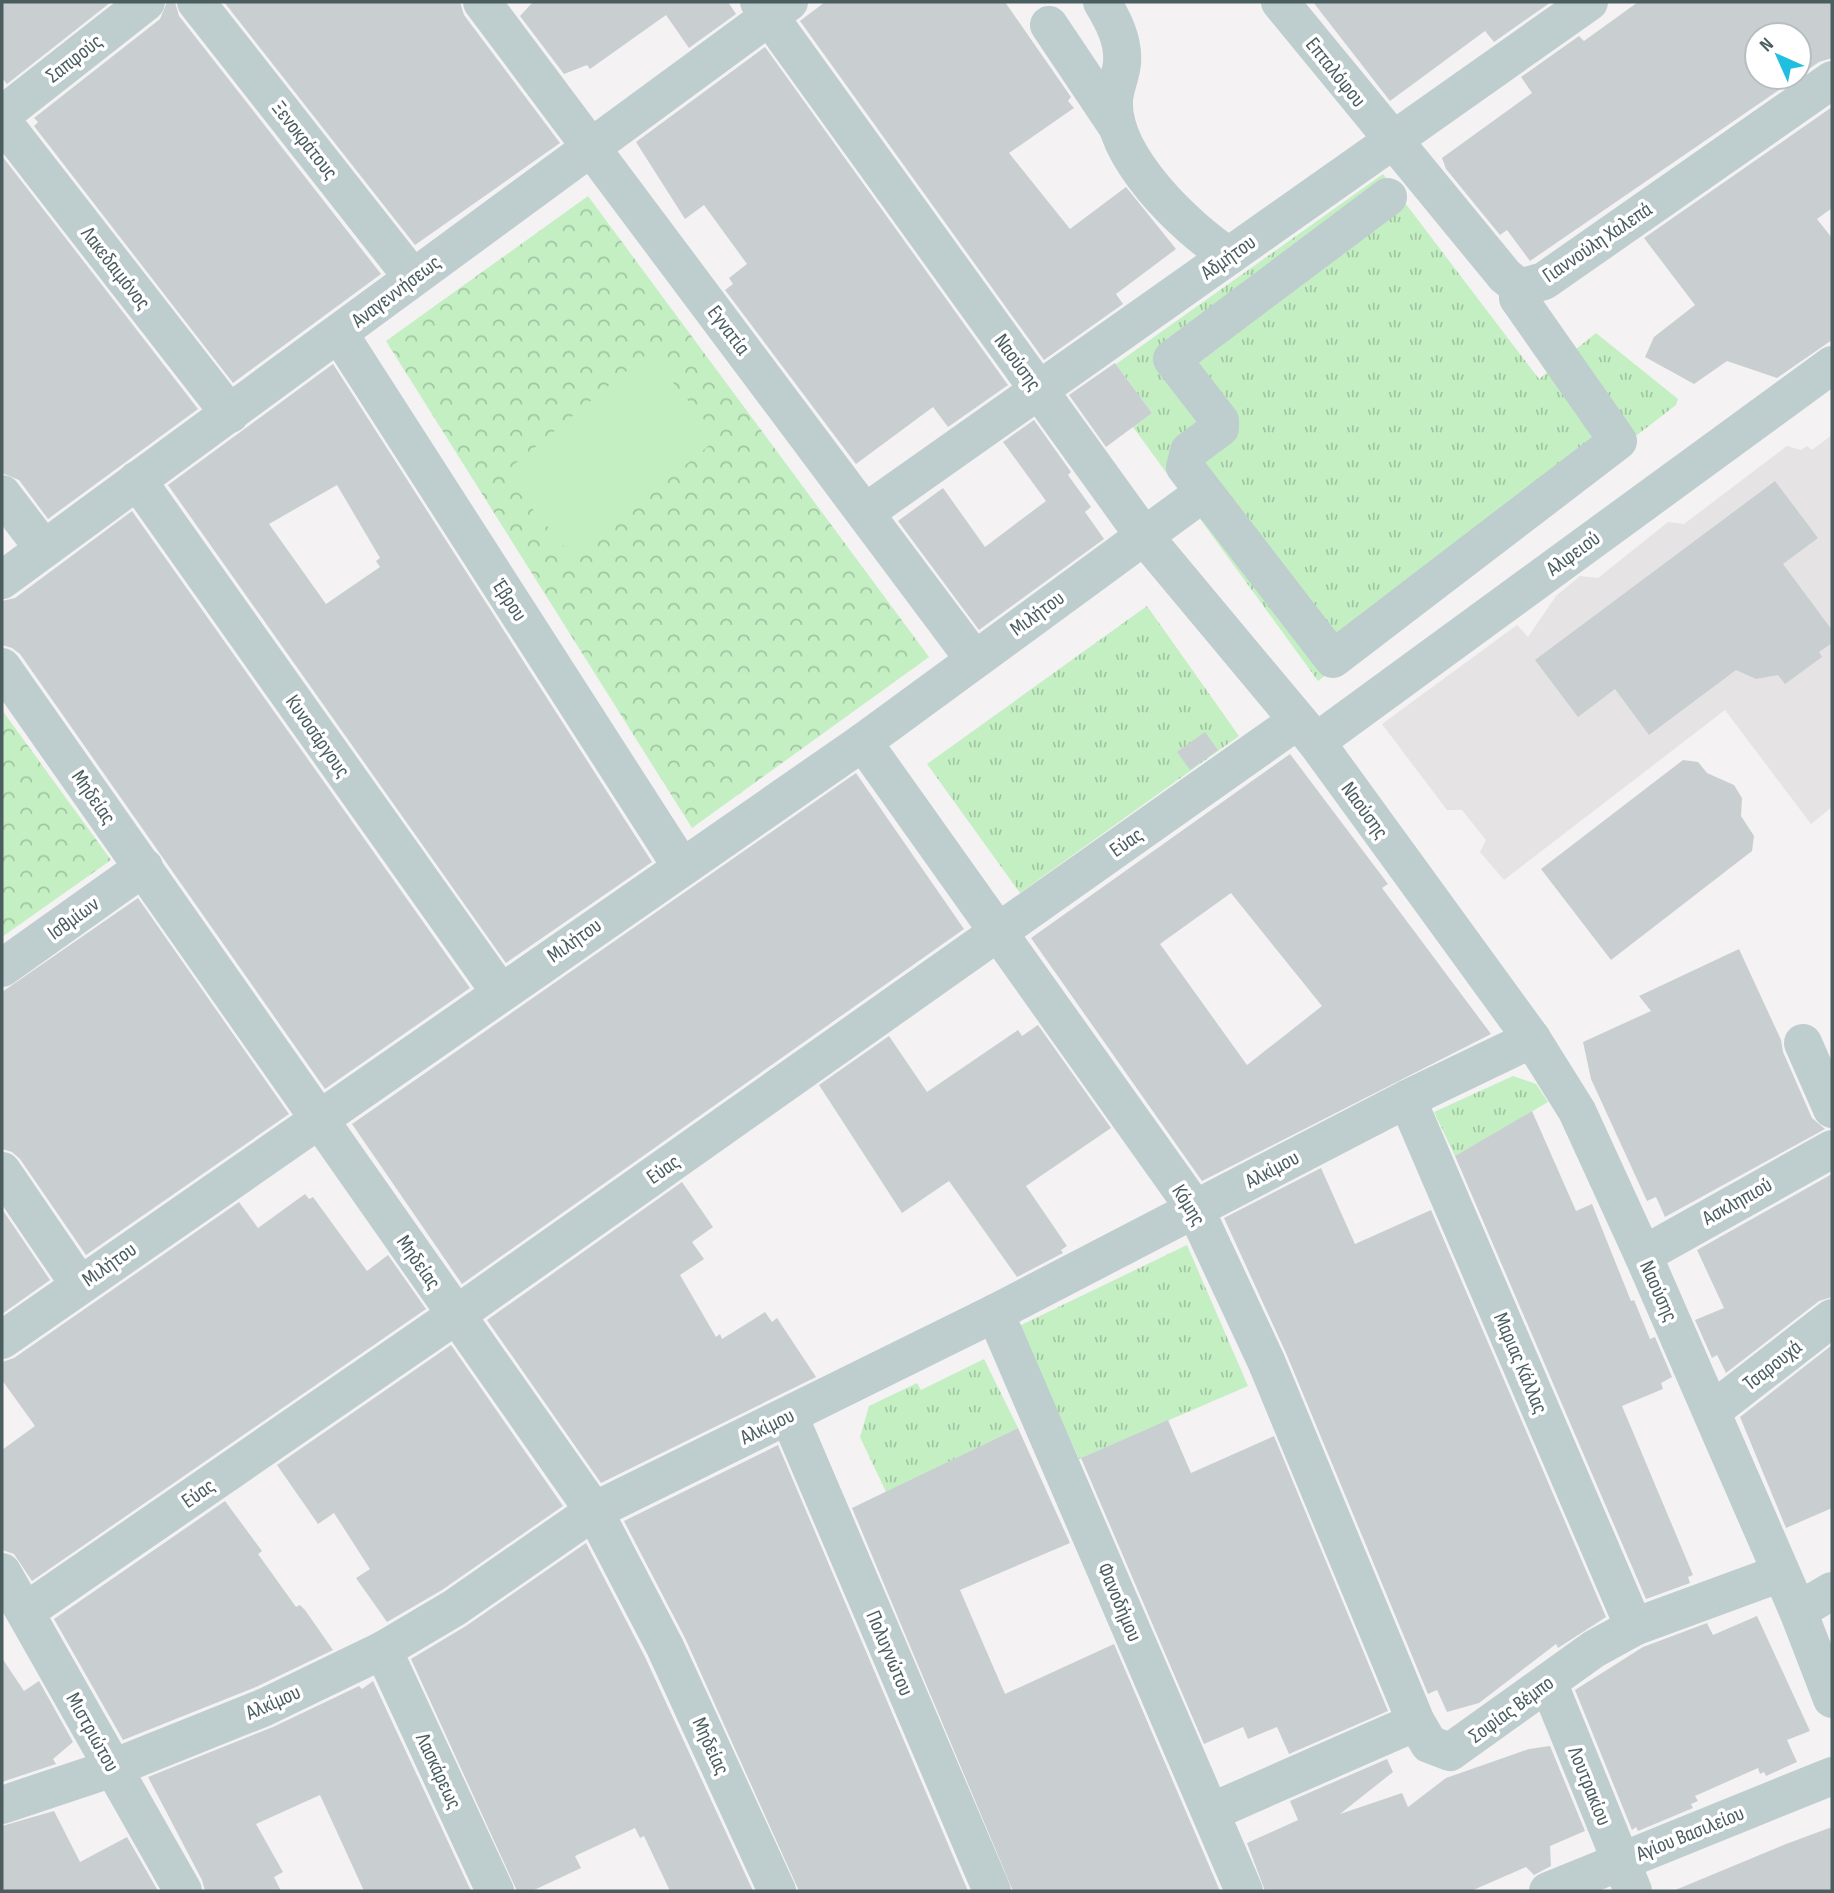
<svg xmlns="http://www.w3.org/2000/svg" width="1834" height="1893" font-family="'Sofia Sans Condensed',sans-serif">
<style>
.education{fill:#e5e3e4}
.grass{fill:url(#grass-tufts)}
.forest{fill:url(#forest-crowns)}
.pitch{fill:#c4efc3}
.building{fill:#c9cfd1;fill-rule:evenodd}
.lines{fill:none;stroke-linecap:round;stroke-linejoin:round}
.minor{stroke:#becdce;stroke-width:38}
.labels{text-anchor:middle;stroke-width:7;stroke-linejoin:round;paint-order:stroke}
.street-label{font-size:21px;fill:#4a5d5f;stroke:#fff}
</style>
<defs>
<pattern id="grass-tufts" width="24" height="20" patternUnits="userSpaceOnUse" patternTransform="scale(1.75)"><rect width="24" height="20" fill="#c4efc3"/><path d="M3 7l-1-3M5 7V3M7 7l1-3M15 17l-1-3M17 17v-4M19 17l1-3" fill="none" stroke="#a1c5a2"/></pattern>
<pattern id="forest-crowns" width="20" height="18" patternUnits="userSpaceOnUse" patternTransform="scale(1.75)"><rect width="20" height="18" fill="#c4efc3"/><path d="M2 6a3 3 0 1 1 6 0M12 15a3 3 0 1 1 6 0" fill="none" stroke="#a1c5a2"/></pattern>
</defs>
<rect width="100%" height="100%" fill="#f4f2f3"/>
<polygon class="education" points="1832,435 1832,807 1811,824 1725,710 1504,880 1480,852 1486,840 1462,810 1447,810 1382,724 1517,625 1528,637 1556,596 1580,576 1598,578 1668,522 1684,524 1787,446 1801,450 1807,446 1812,450"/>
<g class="grass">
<polygon points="1383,174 1539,379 1596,333 1678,399 1676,405 1318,681 1133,427 1152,413 1116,364"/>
<polygon points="1147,606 1239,736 1020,893 927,764"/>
<polygon points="1513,1076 1536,1084 1548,1102 1455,1156 1434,1112"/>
<polygon points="1187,1245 1248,1386 1079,1459 1019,1326"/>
<polygon points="984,1359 1018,1428 886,1492 860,1437 869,1406 917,1383 921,1390"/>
</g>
<g class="forest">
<polygon points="588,196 929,657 692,828 386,341"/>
<polygon points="2,710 111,860 2,937"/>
</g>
<polygon class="pitch" points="648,353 719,437 574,558 503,474"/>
<g class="building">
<polygon points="2,2 111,2 7,84 2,78"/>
<polygon points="167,2 175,2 179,16 381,274 233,383 34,126 38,122 34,118 160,19"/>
<polygon points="224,2 460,2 464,15 560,143 415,245"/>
<polygon points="533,2 728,2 736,14 689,48 666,15 590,69 587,65 564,74 520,16"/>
<polygon points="825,2 1005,2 1071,97 1068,101 1074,108 1009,153 1070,229 1126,187 1176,249 1116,294 1123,304 1044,360 800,21"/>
<polygon points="1313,2 1551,2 1494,42 1485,31 1390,101"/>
<polygon points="1638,2 1832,2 1832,58 1819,62 1799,76 1799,35 1757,35 1757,77 1798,77 1530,261 1507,230 1500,235 1446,169 1442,158 1532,93 1521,77 1579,36 1584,41"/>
<polygon points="765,47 1008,385 948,427 933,407 856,464 725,290 733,284 729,278 747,264 704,205 685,219 636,142"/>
<polygon points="1832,107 1832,208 1817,219 1832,238 1832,340 1777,378 1727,361 1694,384 1645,357 1654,337 1695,305 1644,238"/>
<polygon points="2,156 198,409 48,519 19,480 2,473"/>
<polygon points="1115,363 1152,413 1106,447 1069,395"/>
<path d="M 333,364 L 652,862 L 506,963 L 168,485 ZM 337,485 L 380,558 L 376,561 L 380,567 L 326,604 L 269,524 Z"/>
<polygon points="1034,420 1071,472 1068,475 1091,507 1085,512 1104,539 979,630 898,521 943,488 985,547 1046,501 1003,442"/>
<polygon points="1775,481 1818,538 1783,564 1832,630 1832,643 1819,652 1822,657 1785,684 1778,675 1756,679 1736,670 1649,735 1615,689 1578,717 1535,660"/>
<polygon points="132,511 470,988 325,1089 20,654 12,648 2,645 2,601 15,598"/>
<polygon points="1205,732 1218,750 1190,770 1177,752"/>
<path d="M 1290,754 L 1388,884 L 1382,888 L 1491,1034 L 1202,1181 L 1031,938 ZM 1231,893 L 1322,1006 L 1247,1065 L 1160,944 Z"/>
<polygon points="1683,760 1698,762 1707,773 1734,785 1742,798 1741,816 1754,836 1752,851 1611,960 1541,869"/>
<polygon points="856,773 964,929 462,1284 352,1124"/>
<polygon points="138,898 289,1114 86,1255 20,1159 12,1152 2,1149 2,992"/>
<polygon points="1739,949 1781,1040 1783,1052 1812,1118 1825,1129 1665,1217 1656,1197 1647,1201 1591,1079 1583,1042 1651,1011 1639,996"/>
<polygon points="1038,1025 1111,1128 1026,1186 1067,1246 1061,1250 1063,1253 1017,1277 949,1181 902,1213 819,1085 889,1036 927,1092 1018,1030 1022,1036"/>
<polygon points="1532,1111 1576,1211 1592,1204 1631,1301 1634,1300 1650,1339 1655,1337 1672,1377 1661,1383 1663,1389 1622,1406 1693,1575 1688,1577 1690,1583 1646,1599 1455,1156"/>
<polygon points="1321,1168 1355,1244 1431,1210 1606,1617 1558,1648 1556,1644 1479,1703 1447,1712 1437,1690 1428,1694 1286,1353 1224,1218"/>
<polygon points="1832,1174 1832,1297 1819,1301 1726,1373 1717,1355 1712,1358 1695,1320 1724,1308 1697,1250"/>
<polygon points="682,1182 713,1227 692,1242 704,1259 680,1275 716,1337 720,1334 722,1339 765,1312 772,1322 777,1318 816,1377 601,1483 487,1320"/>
<polygon points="305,1194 309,1199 313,1197 367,1271 388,1255 426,1309 32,1581 14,1554 2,1550 2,1450 35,1426 2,1380 2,1362 14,1358 239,1202 258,1228"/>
<polygon points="2,1209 50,1280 2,1314"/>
<polygon points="451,1345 563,1506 442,1590 387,1622 356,1578 370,1569 334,1513 318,1524 277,1465"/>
<polygon points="1832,1345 1832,1508 1786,1528 1740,1417"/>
<polygon points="1168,1420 1191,1473 1274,1436 1388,1711 1289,1754 1277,1727 1248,1739 1243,1727 1204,1744 1081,1458"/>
<polygon points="1018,1428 1070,1543 960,1590 1005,1694 1114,1644 1220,1891 1013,1891 852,1508"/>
<polygon points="778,1445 968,1891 799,1891 685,1638 624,1521"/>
<polygon points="225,1501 262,1551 258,1554 296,1607 300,1605 305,1610 333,1650 256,1687 123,1740 54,1619"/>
<polygon points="586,1543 645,1657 753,1891 670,1891 644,1836 640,1838 635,1828 575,1856 581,1868 532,1891 517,1891 411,1659 466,1626"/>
<polygon points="1757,1616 1810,1731 1787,1740 1797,1762 1766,1776 1764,1772 1760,1774 1758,1768 1695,1796 1698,1801 1691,1804 1693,1808 1638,1831 1636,1827 1632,1830 1575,1690 1643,1647 1707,1623 1713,1635"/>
<polygon points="2,1658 24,1691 39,1681 73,1742 53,1759 56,1764 2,1782"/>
<polygon points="373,1681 471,1891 364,1891 320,1795 256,1824 283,1872 274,1877 281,1891 205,1891 202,1880 148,1777 273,1727 359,1686 362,1689"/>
<polygon points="1550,1746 1585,1831 1550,1846 1551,1866 1534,1875 1526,1867 1471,1891 1265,1891 1247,1843 1298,1820 1290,1801 1387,1759 1393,1772 1340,1814 1402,1793 1408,1807 1446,1778 1529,1749"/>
<polygon points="54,1811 80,1862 127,1837 158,1891 2,1891 2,1826"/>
<polygon points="1832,1827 1832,1891 1673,1891 1786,1844"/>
</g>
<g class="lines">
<g class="minor">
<polyline points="196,2 413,278"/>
<polyline points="482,2 974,659"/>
<polyline points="759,2 1144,536 1316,742 1532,1039 1577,1111 1643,1255 1798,1611 1832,1699"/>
<path d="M 1102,2 C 1113,20 1124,41 1122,63 C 1121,75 1115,87 1114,100 C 1111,157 1185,227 1229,256"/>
<polyline points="1280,2 1505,276 1520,288 1544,281 1832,80"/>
<polyline points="1049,25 1116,125"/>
<polyline points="2,115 146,2"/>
<polyline points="2,121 230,414"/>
<polyline points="1388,197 1172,359 1220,421 1220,428 1189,451 1185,467 1333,659 1618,441 1518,298 1520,288"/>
<polyline points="340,335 681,866"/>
<polyline points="137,480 500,992"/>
<polyline points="2,494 44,549"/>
<polyline points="866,512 1589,2"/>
<polyline points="2,580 789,2"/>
<polyline points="2,667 594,1511 665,1647 777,1891"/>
<polyline points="863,742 1195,1209 1266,1361 1416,1722"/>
<polyline points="1316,742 1832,365"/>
<polyline points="2,968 144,867"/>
<polyline points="1803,1043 1832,1109"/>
<polyline points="1407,1099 1634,1627"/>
<polyline points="2,1171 79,1284"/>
<polyline points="1643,1255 1832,1149"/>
<polyline points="995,1313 1244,1891"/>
<polyline points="2,1340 863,742 1203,493"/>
<polyline points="1712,1411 1832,1318"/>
<polyline points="789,1416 992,1891"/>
<polyline points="2,1572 183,1891"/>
<polyline points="1798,1611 1832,1591"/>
<polyline points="25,1612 456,1315 1297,721"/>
<polyline points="383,1650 495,1891"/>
<polyline points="1548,1682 1633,1891"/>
<polyline points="2,1805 113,1768 265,1707 383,1650 454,1608 594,1511 995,1313 1407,1099 1532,1039"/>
<polyline points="1211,1812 1416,1722 1429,1744 1450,1752 1594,1649 1634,1627 1781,1573"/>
<polyline points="1548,1891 1832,1776"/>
</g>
</g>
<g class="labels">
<g class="street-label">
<text transform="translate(74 58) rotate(-38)" y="7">Σαπφούς</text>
<text transform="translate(1336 72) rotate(51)" y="7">Επταλόφου</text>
<text transform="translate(305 140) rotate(52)" y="7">Ξενοκράτους</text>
<text transform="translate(1597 242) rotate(-34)" y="7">Γιαννούλη Χαλεπά</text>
<text transform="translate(1228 257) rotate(-35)" y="7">Αδμήτου</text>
<text transform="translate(116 268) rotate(52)" y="7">Λακεδαιμόνος</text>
<text transform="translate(396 291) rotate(-37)" y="7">Αναγεννήσεως</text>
<text transform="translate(729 330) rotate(53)" y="7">Εγνατία</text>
<text transform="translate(1018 362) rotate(54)" y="7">Ναούσης</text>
<text transform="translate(1573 553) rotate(-36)" y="7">Αλφειού</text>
<text transform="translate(510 600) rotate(57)" y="7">Έβρου</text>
<text transform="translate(1037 613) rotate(-36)" y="7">Μιλήτου</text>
<text transform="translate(318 736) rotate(55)" y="7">Κυνοσάργους</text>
<text transform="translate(94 797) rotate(55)" y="7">Μηδείας</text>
<text transform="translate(1365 810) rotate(54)" y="7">Ναούσης</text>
<text transform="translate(1126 842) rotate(-35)" y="7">Εύας</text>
<text transform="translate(73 918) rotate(-36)" y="7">Ισθμίων</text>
<text transform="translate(574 940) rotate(-35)" y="7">Μιλήτου</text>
<text transform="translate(663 1169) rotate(-35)" y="7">Εύας</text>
<text transform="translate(1272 1169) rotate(-28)" y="7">Αλκίμου</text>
<text transform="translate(1737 1201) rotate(-29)" y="7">Ασκληπιού</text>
<text transform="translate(1189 1205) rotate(58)" y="7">Κόμης</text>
<text transform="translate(419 1262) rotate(55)" y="7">Μηδείας</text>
<text transform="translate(109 1264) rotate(-35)" y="7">Μιλήτου</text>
<text transform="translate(1659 1291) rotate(66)" y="7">Ναούσης</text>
<text transform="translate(1521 1363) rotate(67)" y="7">Μαριας Κάλλας</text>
<text transform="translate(1772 1365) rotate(-38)" y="7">Τσαρουχά</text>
<text transform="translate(767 1426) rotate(-26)" y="7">Αλκίμου</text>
<text transform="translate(198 1493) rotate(-35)" y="7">Εύας</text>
<text transform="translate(1120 1602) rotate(67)" y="7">Φανοδήμου</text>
<text transform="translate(890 1653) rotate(67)" y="7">Πολυγνώτου</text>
<text transform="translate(273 1702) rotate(-24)" y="7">Αλκίμου</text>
<text transform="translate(1511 1709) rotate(-36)" y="7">Σοφίας Βέμπο</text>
<text transform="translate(93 1732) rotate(61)" y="7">Μιστριώτου</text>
<text transform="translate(711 1746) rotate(65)" y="7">Μηδείας</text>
<text transform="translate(439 1771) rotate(65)" y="7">Λασκάρεως</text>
<text transform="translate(1590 1786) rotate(68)" y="7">Λουτρακίου</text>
<text transform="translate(1690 1833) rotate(-22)" y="7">Αγίου Βασιλείου</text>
</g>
</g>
<rect width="1834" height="1893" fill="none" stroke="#4a5d5f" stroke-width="7"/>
<g transform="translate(1778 56) rotate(315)"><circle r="33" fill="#ffffff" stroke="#b7bebf" stroke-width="2"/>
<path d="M0-5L12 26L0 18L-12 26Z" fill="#21bfdf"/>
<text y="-10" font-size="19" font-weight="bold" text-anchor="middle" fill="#4a5d5f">N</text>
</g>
</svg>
